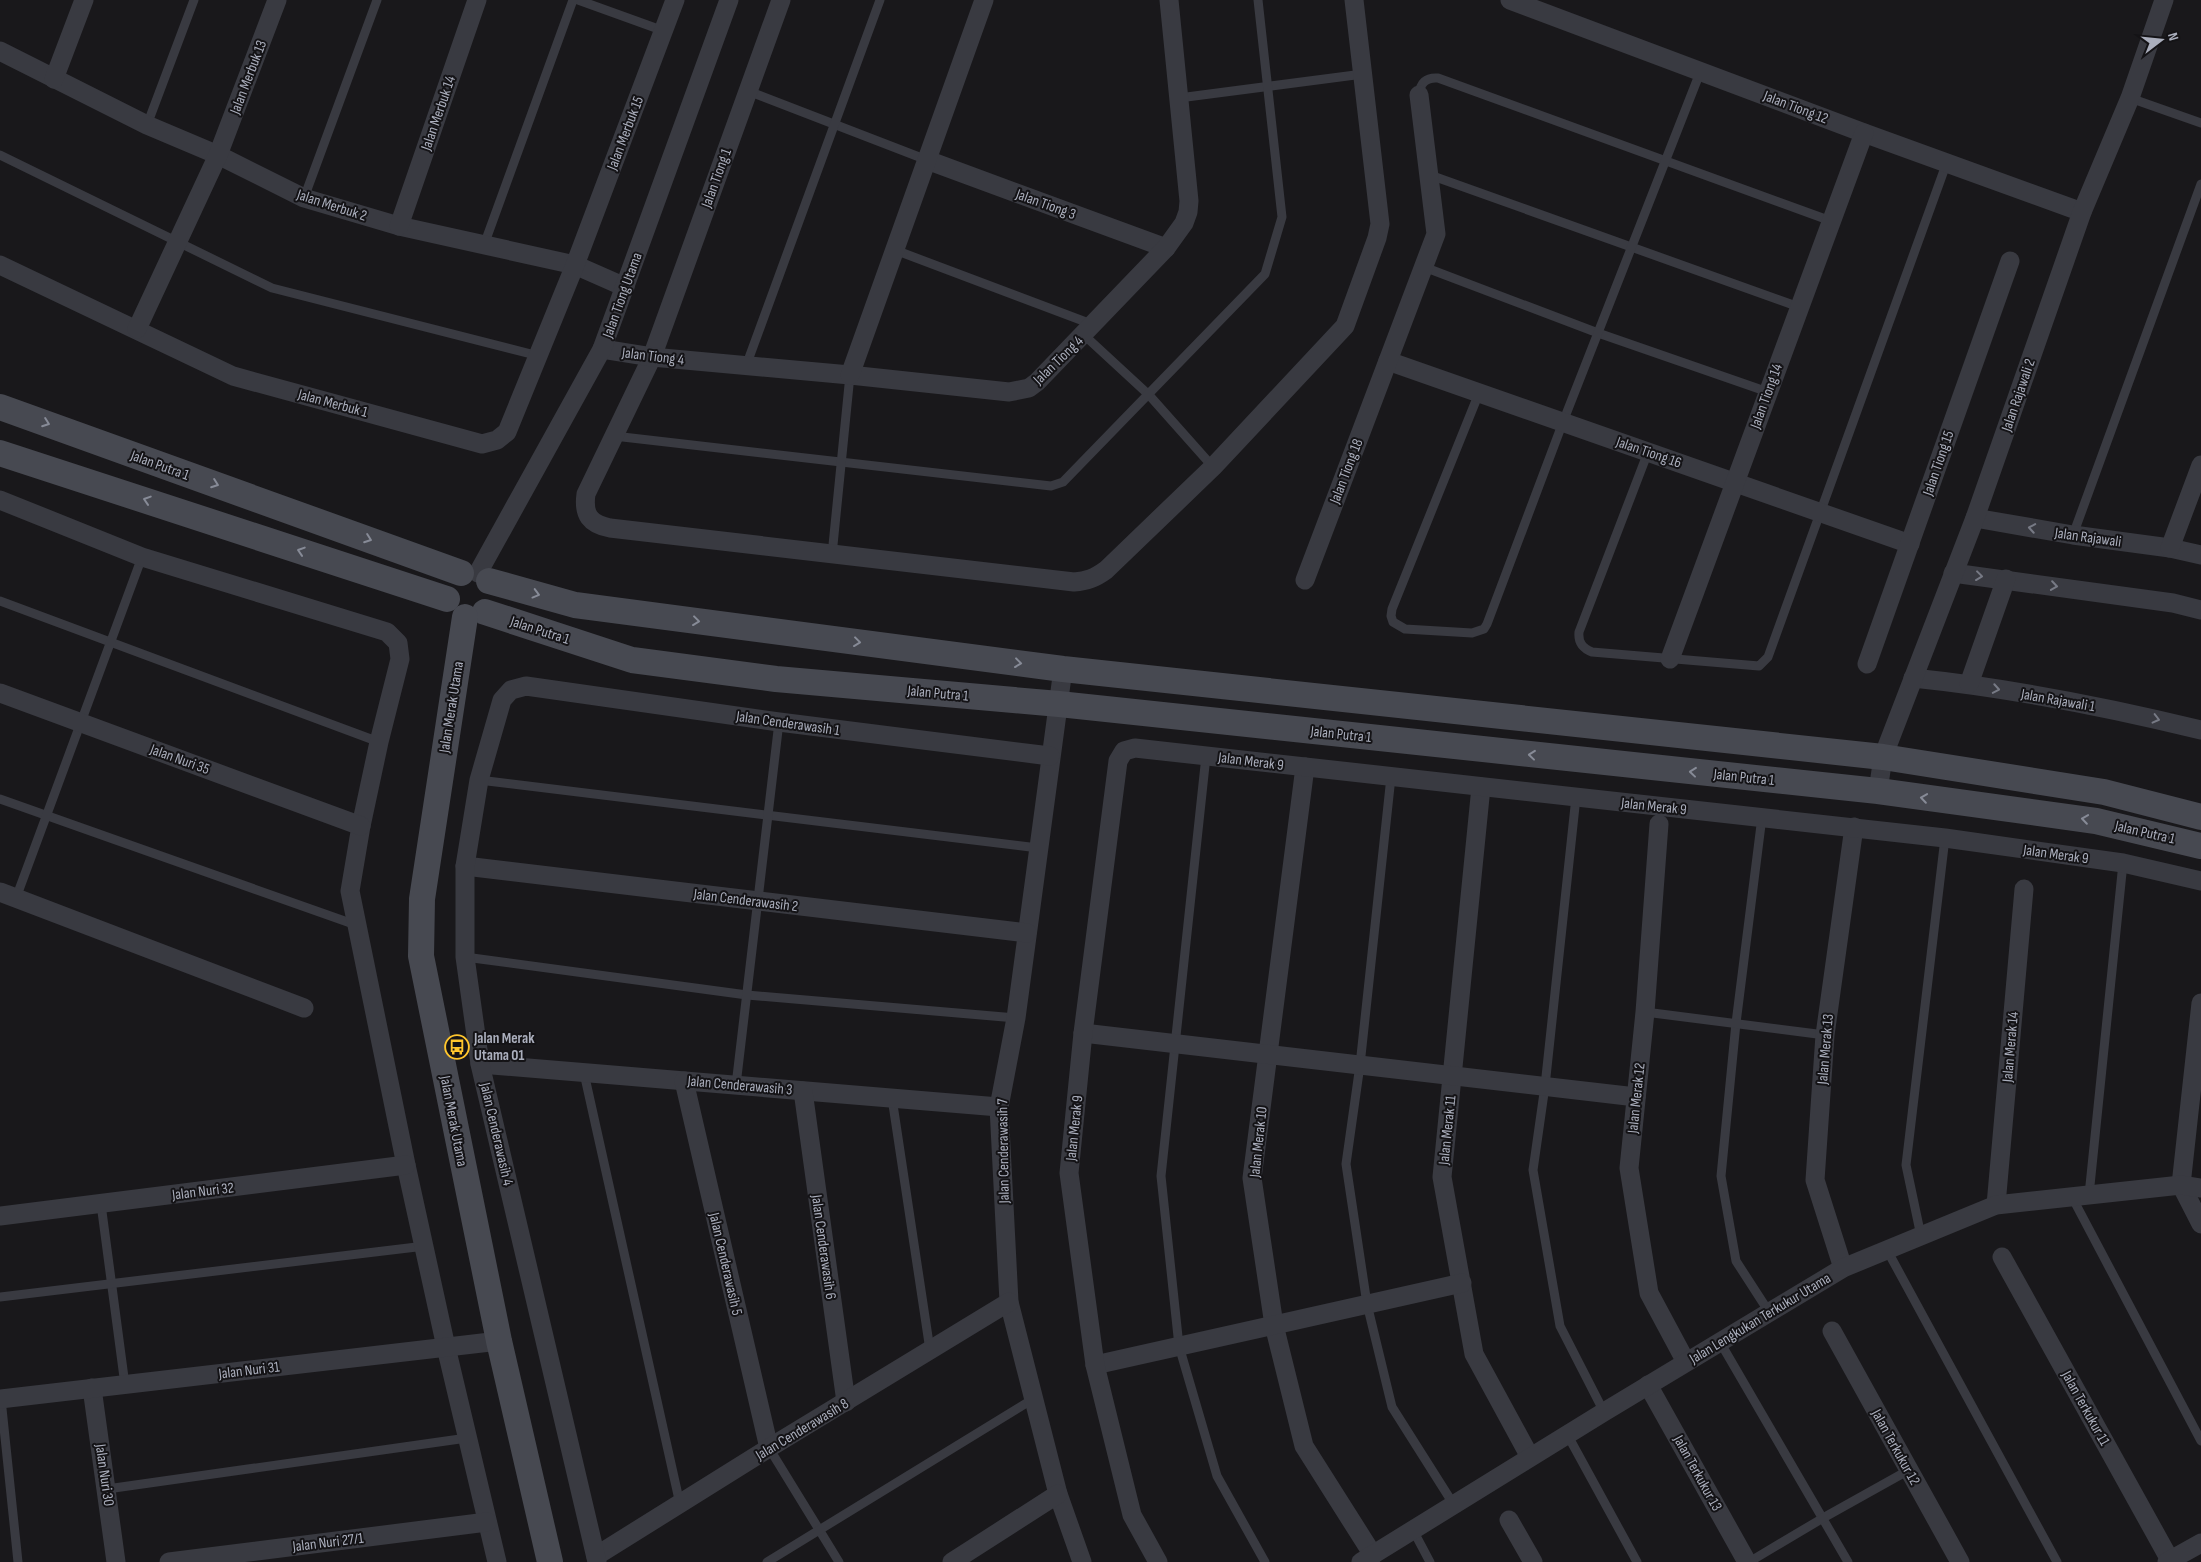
<svg xmlns="http://www.w3.org/2000/svg" width="2201" height="1562" font-family="'Sofia Sans Condensed',sans-serif">
<style>
.lines{fill:none;stroke-linecap:round;stroke-linejoin:round}
.lane{stroke:#393a41;stroke-width:9}
.street{stroke:#393a41;stroke-width:19}
.secondary{stroke:#474951;stroke-width:26}
.oneway{stroke:#878b97}
.oneway2{stroke:#777a85}
.labels{text-anchor:middle;stroke-width:4;stroke-linejoin:round;paint-order:stroke}
.street-label{font-size:15px;fill:#aaaebc;stroke:#141316}
.poi-label{font-size:15px;font-weight:bold;fill:#aaaebc;stroke:#141316;text-anchor:start}
</style>
<rect width="100%" height="100%" fill="#19181b"/>
<g class="lines">
<g class="lane">
<polyline points="578,0 664,31"/>
<polyline points="748,91 927,160"/>
<path d="M 1419,95 C 1420,83 1426,77 1438,78 L 1831,221"/>
<polyline points="1179,98 1363,74"/>
<polyline points="2130,98 2201,123"/>
<polyline points="147,125 194,0"/>
<polyline points="0,155 272,288 539,356"/>
<polyline points="1430,175 1799,307"/>
<polyline points="304,198 377,0"/>
<polyline points="484,245 573,0"/>
<polyline points="895,250 1094,325"/>
<polyline points="1424,267 1598,333 1768,392"/>
<polyline points="1084,335 1149,395 1213,467"/>
<polyline points="746,366 880,0"/>
<polyline points="1479,393 1392,609 1391,616 1393,622 1405,629 1472,633 1484,629 1487,624 1563,422 1701,70"/>
<polyline points="614,436 1051,486 1063,482 1265,274 1282,217 1258,0"/>
<path d="M 1648,452 L 1579,632 C 1578,642 1582,648 1592,652 L 1759,666 L 1768,657 L 1947,162"/>
<polyline points="2073,535 2201,184"/>
<polyline points="832,555 850,375"/>
<polyline points="0,601 379,742"/>
<polyline points="1206,756 1161,1176 1179,1346 1217,1476 1265,1562"/>
<polyline points="1391,777 1360,1065 1346,1164 1367,1304 1392,1407 1454,1505"/>
<polyline points="479,780 1038,848"/>
<polyline points="1576,797 1545,1086 1533,1170 1560,1326 1604,1412"/>
<polyline points="0,799 356,925"/>
<polyline points="1762,817 1736,1023 1721,1176 1736,1261 1769,1312"/>
<polyline points="16,898 142,557"/>
<polyline points="465,957 747,995 1016,1018"/>
<polyline points="1645,1012 1825,1035"/>
<polyline points="584,1073 680,1504"/>
<polyline points="736,1085 779,722"/>
<polyline points="892,1098 930,1350"/>
<polyline points="2089,1195 2123,863"/>
<polyline points="2072,1197 2201,1441"/>
<polyline points="101,1204 125,1385"/>
<polyline points="1921,1236 1906,1165 1945,838"/>
<polyline points="1887,1250 2057,1562"/>
<polyline points="0,1297 425,1246"/>
<polyline points="1720,1342 1848,1562"/>
<polyline points="1,1399 18,1562"/>
<polyline points="1567,1434 1637,1562"/>
<polyline points="769,1448 839,1562"/>
<polyline points="107,1489 467,1438"/>
<polyline points="1413,1530 1430,1562"/>
<polyline points="767,1562 1033,1399"/>
<polyline points="1749,1562 1823,1518 1909,1470"/>
</g>
<g class="street">
<path d="M 781,0 L 652,357 L 586,494 C 583,515 590,524 610,528 L 1074,582 C 1087,581 1095,578 1106,570 L 1213,467 L 1345,326 L 1377,238 L 1380,224 L 1354,0"/>
<polyline points="1510,0 1864,133 2082,212"/>
<polyline points="0,51 147,125 218,155 304,198 399,226 575,265 625,287"/>
<polyline points="54,79 84,0"/>
<polyline points="927,160 1166,248"/>
<polyline points="399,226 477,0"/>
<polyline points="0,265 233,376 482,444 497,440 507,432 575,265 675,0"/>
<polyline points="137,329 218,155 277,0"/>
<polyline points="602,349 652,357 850,375 1009,392 1029,388 1037,382 1166,248 1184,223 1188,212 1189,201 1169,0"/>
<polyline points="1388,361 1910,544"/>
<polyline points="850,375 984,0"/>
<polyline points="0,500 142,557 387,632 398,643 400,659 379,742 361,826 350,891 406,1165 446,1347 497,1562"/>
<polyline points="1975,518 2073,535 2170,548 2201,555"/>
<polyline points="2170,548 2201,465"/>
<polyline points="478,573 602,349 729,0"/>
<polyline points="1953,573 2173,603 2201,610"/>
<polyline points="1305,580 1436,234 1419,95"/>
<polyline points="1670,659 1864,133"/>
<polyline points="1867,664 2010,261"/>
<polyline points="1063,669 1016,1018 999,1107 1009,1302 1058,1494 1082,1562"/>
<path d="M 1913,678 C 2010,688 2107,707 2201,730"/>
<polyline points="1969,684 2006,579"/>
<polyline points="0,693 361,826"/>
<polyline points="1305,767 1252,1178 1274,1325 1304,1446 1373,1555"/>
<polyline points="1481,787 1442,1177 1474,1354 1530,1457"/>
<polyline points="1878,791 1883,757 1975,518 2082,212 2130,98 2164,0"/>
<polyline points="1659,824 1645,1012 1629,1168 1649,1293 1686,1362"/>
<polyline points="465,866 1027,933"/>
<polyline points="0,892 304,1008"/>
<polyline points="1083,1033 1636,1097"/>
<polyline points="480,1064 999,1107"/>
<polyline points="684,1081 769,1448"/>
<polyline points="803,1091 846,1402"/>
<polyline points="2181,1185 2201,1003"/>
<polyline points="2181,1185 2201,1224"/>
<polyline points="1996,1205 2024,889"/>
<polyline points="0,1216 406,1165"/>
<polyline points="2002,1257 2170,1560"/>
<polyline points="1843,1268 1815,1180 1825,1035 1854,827"/>
<polyline points="1832,1331 1960,1562"/>
<polyline points="1095,1365 1462,1283"/>
<polyline points="1648,1385 1747,1562"/>
<polyline points="92,1388 116,1562"/>
<polyline points="0,1399 499,1341"/>
<polyline points="1509,1520 1533,1562"/>
<polyline points="596,1556 769,1448 1009,1302"/>
<polyline points="169,1562 487,1522"/>
<polyline points="597,1562 480,1064 465,957 465,866 479,780 502,700 511,690 526,686 779,722 1050,756"/>
<polyline points="952,1562 1058,1494"/>
<polyline points="1158,1562 1132,1515 1095,1365 1069,1173 1083,1033 1118,761 1124,751 1135,748 1945,838 2123,863 2201,881"/>
<polyline points="1361,1562 1604,1412 1843,1268 1996,1205 2181,1185 2201,1188"/>
<polyline points="2167,1562 2201,1543"/>
</g>
<g class="secondary">
<polyline points="0,407 461,573"/>
<polyline points="0,453 447,599"/>
<polyline points="489,581 575,605 1063,669 1883,757 2104,792 2201,817"/>
<polyline points="485,612 632,660 776,679 1059,704 1878,791 2096,821 2201,846"/>
<polyline points="465,617 422,899 421,956 499,1341 550,1562"/>
</g>
</g>
<defs><path id="oneway-chevron" d="M-2-3.5L2.5 0L-2 3.5" fill="none" stroke-width="1.6" stroke-linecap="round" stroke-linejoin="round" transform="scale(1.25)"/></defs>
<g class="oneway">
<use href="#oneway-chevron" transform="translate(46 423) rotate(20)"/>
<use href="#oneway-chevron" transform="translate(215 484) rotate(20)"/>
<use href="#oneway-chevron" transform="translate(147 500) rotate(-162)"/>
<use href="#oneway-chevron" transform="translate(368 539) rotate(20)"/>
<use href="#oneway-chevron" transform="translate(301 551) rotate(-162)"/>
<use href="#oneway-chevron" transform="translate(536 594) rotate(15)"/>
<use href="#oneway-chevron" transform="translate(696 621) rotate(7)"/>
<use href="#oneway-chevron" transform="translate(857 642) rotate(7)"/>
<use href="#oneway-chevron" transform="translate(1018 663) rotate(7)"/>
<use href="#oneway-chevron" transform="translate(1532 755) rotate(-174)"/>
<use href="#oneway-chevron" transform="translate(1693 772) rotate(-174)"/>
<use href="#oneway-chevron" transform="translate(1924 798) rotate(-172)"/>
<use href="#oneway-chevron" transform="translate(2085 819) rotate(-172)"/>
</g>
<g class="oneway2">
<use href="#oneway-chevron" transform="translate(2032 528) rotate(-170)"/>
<use href="#oneway-chevron" transform="translate(1979 576) rotate(7)"/>
<use href="#oneway-chevron" transform="translate(2054 586) rotate(8)"/>
<use href="#oneway-chevron" transform="translate(1996 689) rotate(10)"/>
<use href="#oneway-chevron" transform="translate(2156 719) rotate(14)"/>
</g>
<defs>
<g id="bus-ring" transform="scale(1.25)"><circle r="9.5" fill="#141316" stroke="#ffc62d" stroke-width="1.5"/><path d="M-5-6H5V4H4V6H2V4H-2V6H-4V4H-5ZM-3.5-4V0h7V-4ZM-3.5 1.2v1.5H-2V1.2ZM2 1.2v1.5H3.5V1.2Z" fill="#ffc62d"/></g>
</defs>
<g fill-rule="evenodd">
<use href="#bus-ring" x="457" y="1047"/>
</g>
<g class="labels">
<g class="street-label">
<text transform="translate(248 77) rotate(-69)" y="5">Jalan Merbuk 13</text>
<text transform="translate(1796 107) rotate(21)" y="5">Jalan Tiong 12</text>
<text transform="translate(438 113) rotate(-71)" y="5">Jalan Merbuk 14</text>
<text transform="translate(625 133) rotate(-69)" y="5">Jalan Merbuk 15</text>
<text transform="translate(716 178) rotate(-70)" y="5">Jalan Tiong 1</text>
<text transform="translate(1046 204) rotate(20)" y="5">Jalan Tiong 3</text>
<text transform="translate(332 205) rotate(18)" y="5">Jalan Merbuk 2</text>
<text transform="translate(622 295) rotate(-70)" y="5">Jalan Tiong Utama</text>
<text transform="translate(653 356) rotate(7)" y="5">Jalan Tiong 4</text>
<text transform="translate(1058 360) rotate(-44)" y="5">Jalan Tiong 4</text>
<text transform="translate(2018 395) rotate(-71)" y="5">Jalan Rajawali 2</text>
<text transform="translate(1766 396) rotate(-70)" y="5">Jalan Tiong 14</text>
<text transform="translate(333 403) rotate(15)" y="5">Jalan Merbuk 1</text>
<text transform="translate(1649 452) rotate(19)" y="5">Jalan Tiong 16</text>
<text transform="translate(1938 463) rotate(-71)" y="5">Jalan Tiong 15</text>
<text transform="translate(160 465) rotate(20)" y="5">Jalan Putra 1</text>
<text transform="translate(1346 471) rotate(-69)" y="5">Jalan Tiong 18</text>
<text transform="translate(2088 537) rotate(8)" y="5">Jalan Rajawali</text>
<text transform="translate(540 630) rotate(18)" y="5">Jalan Putra 1</text>
<text transform="translate(938 693) rotate(5)" y="5">Jalan Putra 1</text>
<text transform="translate(2058 700) rotate(10)" y="5">Jalan Rajawali 1</text>
<text transform="translate(451 707) rotate(-81)" y="5">Jalan Merak Utama</text>
<text transform="translate(788 723) rotate(8)" y="5">Jalan Cenderawasih 1</text>
<text transform="translate(1341 734) rotate(6)" y="5">Jalan Putra 1</text>
<text transform="translate(180 759) rotate(20)" y="5">Jalan Nuri 35</text>
<text transform="translate(1251 761) rotate(7)" y="5">Jalan Merak 9</text>
<text transform="translate(1744 777) rotate(6)" y="5">Jalan Putra 1</text>
<text transform="translate(1654 806) rotate(6)" y="5">Jalan Merak 9</text>
<text transform="translate(2145 832) rotate(13)" y="5">Jalan Putra 1</text>
<text transform="translate(2056 854) rotate(8)" y="5">Jalan Merak 9</text>
<text transform="translate(746 900) rotate(7)" y="5">Jalan Cenderawasih 2</text>
<text transform="translate(2010 1047) rotate(-85)" y="5">Jalan Merak 14</text>
<text transform="translate(1825 1049) rotate(-85)" y="5">Jalan Merak 13</text>
<text transform="translate(740 1085) rotate(5)" y="5">Jalan Cenderawasih 3</text>
<text transform="translate(1636 1098) rotate(-84)" y="5">Jalan Merak 12</text>
<text transform="translate(454 1121) rotate(79)" y="5">Jalan Merak Utama</text>
<text transform="translate(1074 1128) rotate(-84)" y="5">Jalan Merak 9</text>
<text transform="translate(1447 1130) rotate(-84)" y="5">Jalan Merak 11</text>
<text transform="translate(497 1134) rotate(77)" y="5">Jalan Cenderawasih 4</text>
<text transform="translate(1258 1142) rotate(-84)" y="5">Jalan Merak 10</text>
<text transform="translate(1003 1151) rotate(-91)" y="5">Jalan Cenderawasih 7</text>
<text transform="translate(203 1191) rotate(-7)" y="5">Jalan Nuri 32</text>
<text transform="translate(824 1247) rotate(82)" y="5">Jalan Cenderawasih 6</text>
<text transform="translate(726 1264) rotate(77)" y="5">Jalan Cenderawasih 5</text>
<text transform="translate(1760 1318) rotate(-31)" y="5">Jalan Lengkukan Terkukur Utama</text>
<text transform="translate(249 1370) rotate(-7)" y="5">Jalan Nuri 31</text>
<text transform="translate(2086 1408) rotate(61)" y="5">Jalan Terkukur 11</text>
<text transform="translate(802 1429) rotate(-31)" y="5">Jalan Cenderawasih 8</text>
<text transform="translate(1896 1447) rotate(61)" y="5">Jalan Terkukur 12</text>
<text transform="translate(1698 1473) rotate(61)" y="5">Jalan Terkukur 13</text>
<text transform="translate(105 1475) rotate(82)" y="5">Jalan Nuri 30</text>
<text transform="translate(328 1542) rotate(-7)" y="5">Jalan Nuri 27/1</text>
</g>
<g class="poi-label">
<text x="474" y="1043">Jalan Merak<tspan x="474" dy="17">Utama 01</tspan></text>
</g>
</g>
<g transform="translate(2161 40) rotate(74)" stroke="#141316" stroke-width="4" paint-order="stroke">
<path d="M0-4L9 19L0 12L-9 19Z" fill="#aaaebc"/>
<text y="-8" font-size="14" font-weight="bold" text-anchor="middle" fill="#aaaebc">N</text>
</g>
</svg>
